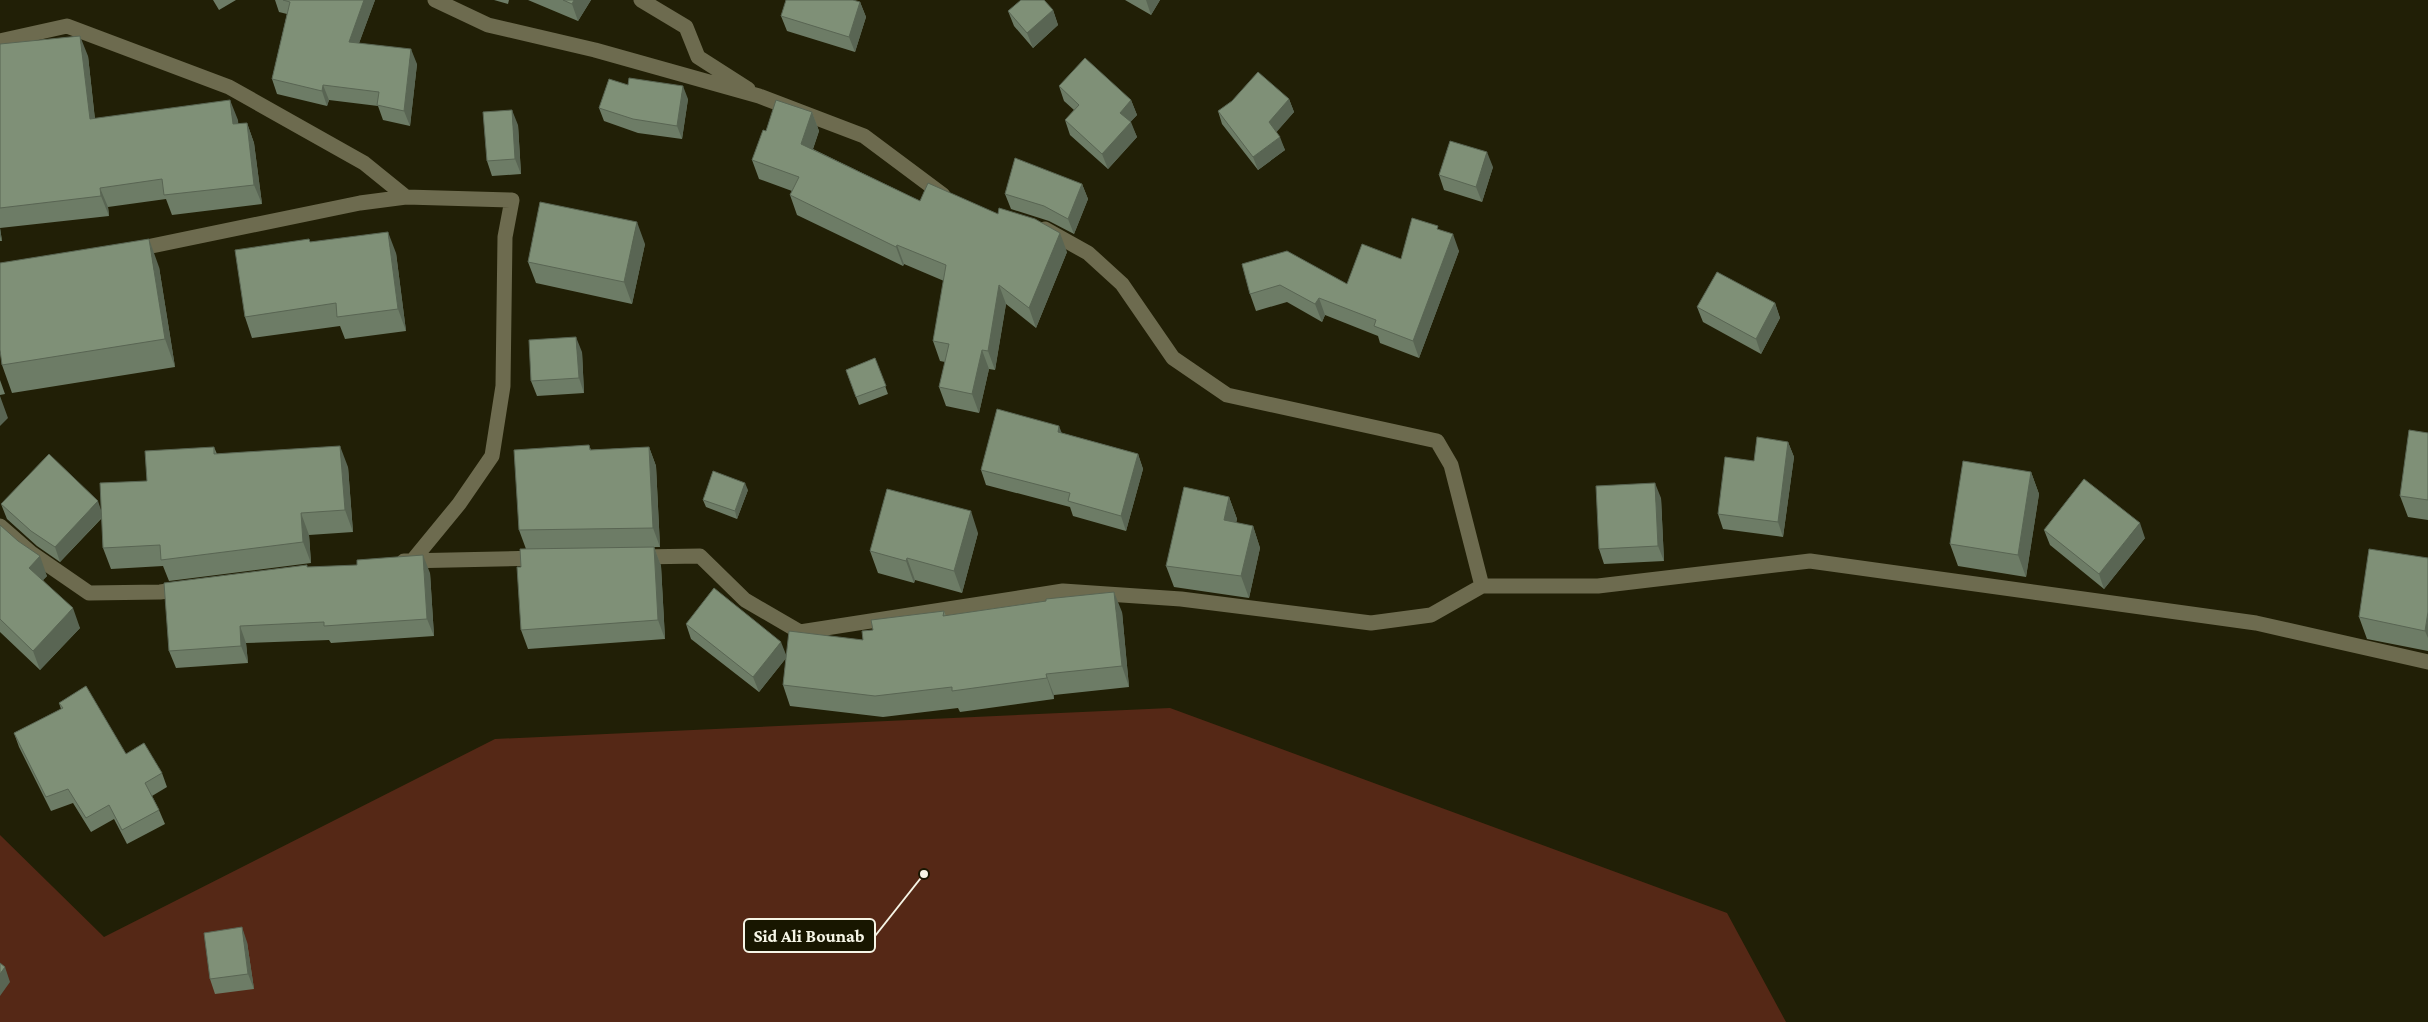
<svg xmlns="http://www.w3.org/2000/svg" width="2428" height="1022" font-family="'Crimson Pro',serif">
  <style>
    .green { fill: #552816 }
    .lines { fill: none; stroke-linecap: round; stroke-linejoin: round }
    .street { stroke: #6d6b4f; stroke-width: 15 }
    .wall { fill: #6d7c66 }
    .shaded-wall { fill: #596553 }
    .building { fill: #7f9077; stroke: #596553 }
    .leader { fill: none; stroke: #f6f5e6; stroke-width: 2 }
    .callout-dot { fill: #f6f5e6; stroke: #181600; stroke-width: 2 }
    .callout { fill: #181600; stroke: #f6f5e6; stroke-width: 2 }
    .callout-label { font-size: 18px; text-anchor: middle; font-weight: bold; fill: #f6f5e6 }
  </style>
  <rect width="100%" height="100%" fill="#211f06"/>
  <!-- green -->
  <path class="green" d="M 1170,708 L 1727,913 L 1786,1022 L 0,1022 L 0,835 L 104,937 L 495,739 Z"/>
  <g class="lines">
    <!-- street -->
    <path class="street" d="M 435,0 L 488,25 L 595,50 L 759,96 L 864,136 L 943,195
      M 641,0 L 686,27 L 698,57 L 748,89
      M 0,41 L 67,26 L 229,87 L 364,163 L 406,197
      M 1045,229 L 1088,253 L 1122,284 L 1173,358 L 1227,395 L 1437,441 L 1451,465 L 1482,586
      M 132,250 L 360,203 L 406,197 L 512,200 L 505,237 L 503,386 L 492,456 L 459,504 L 413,560
      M 0,526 L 31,553 L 89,593 L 160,592 L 183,589
      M 639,557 L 700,556 L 745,600 L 800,632 L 1063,591 L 1181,599 L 1371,623 L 1431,615 L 1482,586 L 1598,586 L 1810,561 L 2256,623 L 2428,662
      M 404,561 L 541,558"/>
  </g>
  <!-- wall -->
  <path class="wall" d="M 213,0 L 236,0 L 219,10 Z
    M 275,0 L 375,0 L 359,43 L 417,64 L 410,126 L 383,120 L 378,106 L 329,100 L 327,106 L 277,94 L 272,79 L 287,14 L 279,12 Z
    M 494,0 L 509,0 L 508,4 Z
    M 528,0 L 591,0 L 578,21 Z
    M 1125,0 L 1160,0 L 1151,15 Z
    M 860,2 L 866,17 L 855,52 L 787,31 L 781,16 Z
    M 1053,10 L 1058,25 L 1033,48 L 1014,26 L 1008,11 Z
    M 0,44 L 88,56 L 95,119 L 238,120 L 238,124 L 247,123 L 254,143 L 262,204 L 172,215 L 166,199 L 108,207 L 109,216 L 0,228 L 2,241 L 0,241 Z
    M 628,85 L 688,99 L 682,139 L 638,133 L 604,121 L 599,108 Z
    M 1059,86 L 1131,100 L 1137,115 L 1130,122 L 1137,137 L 1108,169 L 1070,135 L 1065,120 L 1074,110 L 1064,101 Z
    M 1289,99 L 1294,112 L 1276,132 L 1285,150 L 1258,170 L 1222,124 L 1218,111 Z
    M 812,112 L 819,131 L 813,149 L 920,201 L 1067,252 L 1036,328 L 1006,304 L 995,370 L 989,369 L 979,413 L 946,406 L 939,387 L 945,362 L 940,361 L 933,341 L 944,281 L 904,264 L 903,266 L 797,215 L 790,195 L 792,191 L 759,179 L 752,160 L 766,131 Z
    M 518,125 L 521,174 L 492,176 L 487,161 Z
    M 1493,167 L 1482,202 L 1444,190 L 1439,175 Z
    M 1082,184 L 1088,199 L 1074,234 L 1049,221 L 1011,209 L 1005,194 Z
    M 1440,230 L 1459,251 L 1419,358 L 1380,343 L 1378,336 L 1325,315 L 1322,322 L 1287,302 L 1256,311 L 1250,294 L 1242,264 L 1347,284 L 1401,259 Z
    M 309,239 L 310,242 L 396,253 L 406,331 L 345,339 L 340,326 L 252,338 L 245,317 Z
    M 645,244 L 632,304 L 536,283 L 528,262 Z
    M 159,267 L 175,367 L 12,393 L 2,365 Z
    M 1775,303 L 1780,318 L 1761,354 L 1703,322 L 1697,307 Z
    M 582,352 L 584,393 L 537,396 L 531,381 Z
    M 875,358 L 888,394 L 859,405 L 846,370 Z
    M 0,380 L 5,394 L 0,395 Z
    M 1062,433 L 1138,454 L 1143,469 L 1126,531 L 1073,516 L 1070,507 L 986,485 L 981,470 Z
    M 2428,433 L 2428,520 L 2408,517 L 2400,496 Z
    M 1788,442 L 1794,457 L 1783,537 L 1723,529 L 1718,514 Z
    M 589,445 L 591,450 L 649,447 L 656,466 L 660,547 L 654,547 L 661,566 L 665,639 L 528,649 L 521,630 L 521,567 L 526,549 L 519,530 Z
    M 214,447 L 217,454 L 348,467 L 353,532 L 309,535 L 311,563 L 169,581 L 163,566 L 111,569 L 103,548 L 102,518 L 60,562 L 37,546 L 7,519 L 1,504 L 101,510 L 147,481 Z
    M 2031,472 L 2039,494 L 2026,577 L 1958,566 L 1950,544 Z
    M 748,490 L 737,519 L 706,507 L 703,500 Z
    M 1229,497 L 1237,519 L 1236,523 L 1253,526 L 1260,548 L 1249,598 L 1174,587 L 1166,566 Z
    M 1661,498 L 1664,561 L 1604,564 L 1599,549 Z
    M 0,525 L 47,576 L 43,580 L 80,628 L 40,670 L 0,632 Z
    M 2044,530 L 2145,538 L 2104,589 L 2050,545 Z
    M 978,533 L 962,593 L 915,580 L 914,583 L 878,573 L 870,551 Z
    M 2428,558 L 2428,651 L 2367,639 L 2359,617 Z
    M 307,565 L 307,567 L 430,573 L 434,636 L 331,643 L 329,640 L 246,643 L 248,663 L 176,668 L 169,651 Z
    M 944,611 L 946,616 L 1122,612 L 1129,687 L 1054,695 L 1054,699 L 960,712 L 958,708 L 883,717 L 790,706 L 783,685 L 786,658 L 759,692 L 691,639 L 686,624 L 786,655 L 863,640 L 873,630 Z
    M 59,703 L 126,754 L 162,773 L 167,787 L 152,796 L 159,810 L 165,824 L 127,844 L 114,819 L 91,832 L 73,803 L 51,811 L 19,747 L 14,733 L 61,709 Z
    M 247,942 L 254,989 L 215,994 L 210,979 Z"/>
  <!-- shaded-wall -->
  <path class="shaded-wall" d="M 364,0 L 375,0 L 354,57 L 349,42 Z
    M 574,0 L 591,0 L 578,21 L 572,4 Z
    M 1146,0 L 1160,0 L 1151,15 Z
    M 860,2 L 866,17 L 855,52 L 849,37 Z
    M 1053,10 L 1058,25 L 1033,48 L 1027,33 Z
    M 80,36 L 88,56 L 97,139 L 90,119 Z
    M 411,49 L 417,64 L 410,126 L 404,111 Z
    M 323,85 L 329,100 L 327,106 L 322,91 Z
    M 683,86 L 688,99 L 682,139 L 677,126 Z
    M 1289,99 L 1294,112 L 1274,135 L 1269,122 Z
    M 230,100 L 238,120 L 240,144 L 233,124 Z
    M 1131,100 L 1137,115 L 1125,128 L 1120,113 Z
    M 512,110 L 518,125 L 521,174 L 515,159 Z
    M 812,112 L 819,131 L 808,163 L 801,144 Z
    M 1131,122 L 1137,137 L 1108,169 L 1102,154 Z
    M 247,123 L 254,143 L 262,204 L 254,185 Z
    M 1280,137 L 1285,150 L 1258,170 L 1253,157 Z
    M 1487,152 L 1493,167 L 1482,202 L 1476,187 Z
    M 1082,184 L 1088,199 L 1074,234 L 1068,219 Z
    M 100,188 L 108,207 L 109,216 L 101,196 Z
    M 637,222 L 645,244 L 632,304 L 624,282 Z
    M 0,227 L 0,228 L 2,241 L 0,236 Z
    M 388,232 L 396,253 L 406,331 L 398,309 Z
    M 1060,233 L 1067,252 L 1036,328 L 1029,308 Z
    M 1453,234 L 1459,251 L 1419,358 L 1413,341 Z
    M 149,239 L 159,267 L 175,367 L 165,339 Z
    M 897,245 L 904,264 L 903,266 L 896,247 Z
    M 999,285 L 1006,304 L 995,370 L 988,351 Z
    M 1319,298 L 1325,315 L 1322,322 L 1315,304 Z
    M 1775,303 L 1780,318 L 1761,354 L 1756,339 Z
    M 576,337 L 582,352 L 584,393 L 579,378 Z
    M 982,350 L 989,369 L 979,413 L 972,394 Z
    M 0,396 L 8,418 L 0,426 Z
    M 1059,426 L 1065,441 L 1058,432 Z
    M 1788,442 L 1794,457 L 1783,537 L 1778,522 Z
    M 340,446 L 348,467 L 353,532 L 345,510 Z
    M 649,447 L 656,466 L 660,547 L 653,528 Z
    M 1138,454 L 1143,469 L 1126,531 L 1121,516 Z
    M 2031,472 L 2039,494 L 2026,577 L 2018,555 Z
    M 745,483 L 748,490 L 737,519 L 735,511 Z
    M 1655,483 L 1661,498 L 1664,561 L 1658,546 Z
    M 1229,497 L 1237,519 L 1232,542 L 1224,520 Z
    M 98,501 L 103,516 L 60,562 L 55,547 Z
    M 971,511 L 978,533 L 962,593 L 954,571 Z
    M 301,513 L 309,535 L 311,563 L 303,542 Z
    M 2140,523 L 2145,538 L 2104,589 L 2099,574 Z
    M 1253,526 L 1260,548 L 1249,598 L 1241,576 Z
    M 654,547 L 661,566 L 665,639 L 658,620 Z
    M 423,555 L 430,573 L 434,636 L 427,619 Z
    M 40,556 L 47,576 L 36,587 L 29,568 Z
    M 907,558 L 915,580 L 914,583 L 906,561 Z
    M 1114,592 L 1122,612 L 1129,687 L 1122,666 Z
    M 73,608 L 80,628 L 40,670 L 33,651 Z
    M 2428,612 L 2428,638 L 2425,631 Z
    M 240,626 L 246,643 L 248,663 L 241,646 Z
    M 781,642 L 787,657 L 759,692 L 753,677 Z
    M 1046,674 L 1054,695 L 1054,699 L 1047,678 Z
    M 242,927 L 247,942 L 254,989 L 248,974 Z
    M 5,967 L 10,982 L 0,996 L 0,974 Z"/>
  <!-- building -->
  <path class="building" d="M 283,0 L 364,0 L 349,42 L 411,49 L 404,111 L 377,105 L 379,92 L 323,85 L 322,91 L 272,79 L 290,2 Z
    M 563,0 L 574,0 L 572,4 Z
    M 786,0 L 853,0 L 860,2 L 849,37 L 781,16 Z
    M 1021,0 L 1044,0 L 1053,10 L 1027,33 L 1008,11 Z
    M 80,36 L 90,119 L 230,100 L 233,124 L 247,123 L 254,185 L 164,195 L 162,179 L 100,188 L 101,196 L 0,208 L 0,44 Z
    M 1085,58 L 1131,100 L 1120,113 L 1131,122 L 1102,154 L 1065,120 L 1079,105 L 1059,86 Z
    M 1258,72 L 1289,99 L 1269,122 L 1280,137 L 1253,157 L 1218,111 L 1232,101 Z
    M 629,78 L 683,86 L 677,126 L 633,119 L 599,108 L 609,79 L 628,85 Z
    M 776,100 L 812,112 L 801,144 L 920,201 L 928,183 L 998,214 L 999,208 L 1035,219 L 1060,233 L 1029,308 L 999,285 L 988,351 L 982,350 L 972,394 L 939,387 L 949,344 L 933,341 L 946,265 L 897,245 L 896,247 L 790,195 L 799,177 L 752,160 L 763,130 L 766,131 Z
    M 512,110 L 515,159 L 487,161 L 483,112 Z
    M 1450,141 L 1487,152 L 1476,187 L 1439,175 Z
    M 1015,158 L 1082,184 L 1068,219 L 1044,206 L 1005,194 Z
    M 540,202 L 637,222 L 624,282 L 528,262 Z
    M 1412,218 L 1438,226 L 1437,229 L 1453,234 L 1413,341 L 1374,326 L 1376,320 L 1319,298 L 1315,304 L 1280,285 L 1250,294 L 1242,264 L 1287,251 L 1347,284 L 1362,244 L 1401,259 Z
    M 388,232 L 398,309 L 337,317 L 336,303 L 245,317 L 235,250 L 309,239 L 310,242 Z
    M 149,239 L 165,339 L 2,365 L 0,350 L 0,263 Z
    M 1717,272 L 1775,303 L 1756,339 L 1697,307 Z
    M 576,337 L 579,378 L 531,381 L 529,340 Z
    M 875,358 L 886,386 L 856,397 L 846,370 Z
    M 997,409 L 1059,426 L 1058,432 L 1138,454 L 1121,516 L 1068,501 L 1070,493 L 981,470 Z
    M 2409,430 L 2428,433 L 2428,500 L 2400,496 Z
    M 1757,437 L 1788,442 L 1778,522 L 1718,514 L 1725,457 L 1754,461 Z
    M 589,445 L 590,450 L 649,447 L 653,528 L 519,530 L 514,450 Z
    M 340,446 L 345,510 L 301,513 L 303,542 L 161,560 L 160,545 L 103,548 L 100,483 L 147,481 L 145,451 L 214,447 L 214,454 Z
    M 49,454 L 98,501 L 55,547 L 31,531 L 1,504 Z
    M 1963,461 L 2031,472 L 2018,555 L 1950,544 Z
    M 713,471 L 745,483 L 735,511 L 703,500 Z
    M 2084,479 L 2140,523 L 2099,574 L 2044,530 Z
    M 1655,483 L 1658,546 L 1599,549 L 1596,486 Z
    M 1184,487 L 1229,497 L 1224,520 L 1253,526 L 1241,576 L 1166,566 Z
    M 887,489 L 971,511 L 954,571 L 907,558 L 906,561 L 870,551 Z
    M 0,525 L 18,541 L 40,556 L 29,568 L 73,608 L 33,651 L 0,619 Z
    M 654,547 L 658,620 L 521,630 L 517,567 L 521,567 L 520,549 Z
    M 2369,549 L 2428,558 L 2428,612 L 2425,631 L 2359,617 Z
    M 423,555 L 427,619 L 324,626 L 324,622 L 240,626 L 241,646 L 169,651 L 164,583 L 307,565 L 307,567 L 357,565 L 357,560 Z
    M 714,588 L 781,642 L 753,677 L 686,624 Z
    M 1114,592 L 1122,666 L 1046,674 L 1047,678 L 952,691 L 952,687 L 875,696 L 783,685 L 789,631 L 863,640 L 862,631 L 873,630 L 871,620 L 944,611 L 943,616 L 1046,601 L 1046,599 Z
    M 86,686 L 126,754 L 144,743 L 162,773 L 145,783 L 159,810 L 122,830 L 109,805 L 86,818 L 68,789 L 46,797 L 14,733 L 63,708 L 59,703 Z
    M 242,927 L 248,974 L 210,979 L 204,933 Z
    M 0,963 L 5,967 L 0,974 Z"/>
  <!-- callouts -->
  <path class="leader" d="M924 874L875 936"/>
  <circle class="callout-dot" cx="924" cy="874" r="5"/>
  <rect class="callout" x="744" y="919" width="131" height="33" rx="5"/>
  <g class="callout-label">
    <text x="809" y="942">Sid Ali Bounab</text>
  </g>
</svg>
